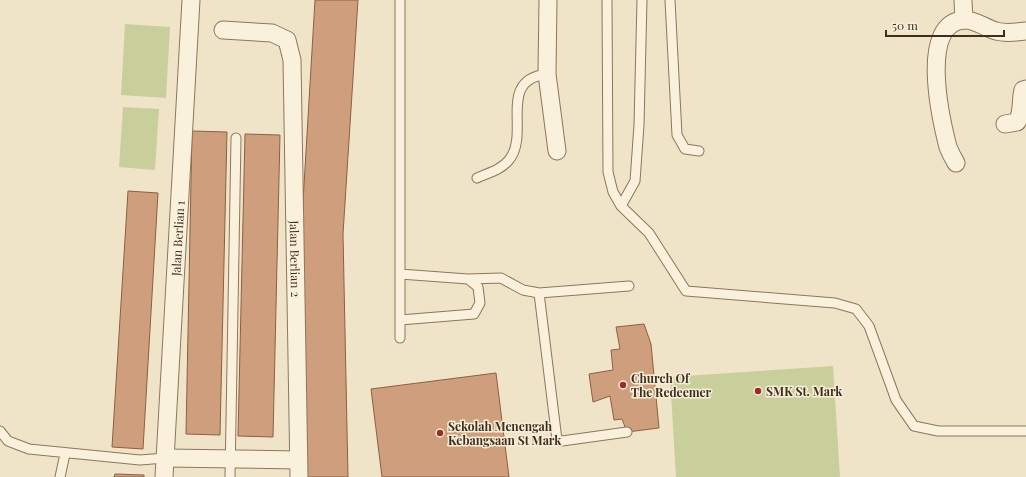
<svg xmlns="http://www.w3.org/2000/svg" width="1026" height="477" font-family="'Playfair Display',serif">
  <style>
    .green { fill: #c9cf9b }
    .building { fill: #cf9f7d; stroke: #8d5f41 }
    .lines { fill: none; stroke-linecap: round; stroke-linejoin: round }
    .service-casing { stroke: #8d765c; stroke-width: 11 }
    .minor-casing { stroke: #8d765c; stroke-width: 19 }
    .service { stroke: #faf1dc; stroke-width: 9 }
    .minor { stroke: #faf1dc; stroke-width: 17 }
    .poi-dot { fill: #9e2a2b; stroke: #f7eed8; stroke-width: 1.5 }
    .labels { text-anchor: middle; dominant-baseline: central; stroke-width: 3; stroke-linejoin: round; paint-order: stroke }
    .street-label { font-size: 12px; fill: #3d2e20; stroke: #f7eed8 }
    .poi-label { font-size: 12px; font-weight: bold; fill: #3d2e20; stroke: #f7eed8; text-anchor: start }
  </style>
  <rect width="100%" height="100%" fill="#f0e4c8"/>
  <!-- green -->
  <path class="green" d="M 125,24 L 170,27 L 166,98 L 121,95 Z
    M 123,107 L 159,109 L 155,170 L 119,167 Z
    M 833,366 L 840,477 L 676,477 L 670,377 Z"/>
  <!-- building -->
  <path class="building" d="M 315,0 L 358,0 L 343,234 L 348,477 L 306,477 L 301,236 Z
    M 192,131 L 227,132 L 220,435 L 186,434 Z
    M 245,134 L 280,135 L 273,437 L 238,436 Z
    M 128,191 L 158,193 L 143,449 L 112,447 Z
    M 644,324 L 651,344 L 659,428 L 627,432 L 622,419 L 614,420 L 610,396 L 593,402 L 589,374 L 613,370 L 611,350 L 620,349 L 616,327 Z
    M 496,373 L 509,477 L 382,477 L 371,389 Z
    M 115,474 L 144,475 L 144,477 L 114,477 Z"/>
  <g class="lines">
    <defs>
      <path id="service" d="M 400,0 L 400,338
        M 607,0 L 608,172 L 613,192 L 621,206 L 649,233 L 686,291 L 835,303 L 856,309 L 869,326 L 896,400 L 914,426 L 938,431 L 1026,431
        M 670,0 L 677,135 L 685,149 L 699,151
        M 477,178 C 488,173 501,170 509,160 C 531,133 496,80 547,74
        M 621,206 L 635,181 L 639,125 L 642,0
        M 400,274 L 468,279 L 501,278 L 523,290 L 539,293 L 629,286
        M 539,293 L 557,440 L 562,441 L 627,432
        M 400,320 L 474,314 L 480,303 L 478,287 L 468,279
        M 0,431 L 8,441 L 29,449 L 140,460 L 165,458
        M 60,477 L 65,454
        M 230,477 L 236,138"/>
      <g id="minor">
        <path d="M 548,0 L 547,74 L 557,151"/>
        <path d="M 963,0 L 964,20"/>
        <path id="s1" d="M 223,30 L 272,33 L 287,40 L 292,60 L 299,477"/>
        <path d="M 1005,124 L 1017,122 C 1023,112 1020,101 1023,90 L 1026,89"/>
        <path d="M 956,163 C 953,158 950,152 948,147 C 941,120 918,21 965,20 C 976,20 985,28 996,31 C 1006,34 1016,32 1026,31"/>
        <path d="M 165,458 L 298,460"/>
        <path id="s2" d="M 164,477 L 191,0"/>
      </g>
    </defs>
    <!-- service casing -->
    <use href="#service" class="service-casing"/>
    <!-- minor casing -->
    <use href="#minor" class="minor-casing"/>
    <!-- service -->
    <use href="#service" class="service"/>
    <!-- minor -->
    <use href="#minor" class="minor"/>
  </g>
  <!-- markers -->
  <g class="poi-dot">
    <circle cx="623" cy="385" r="4"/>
    <circle cx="758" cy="391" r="4"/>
    <circle cx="440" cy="433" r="4"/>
  </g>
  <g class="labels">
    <!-- street labels -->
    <g class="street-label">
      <text stroke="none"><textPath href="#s2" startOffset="239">Jalan Berlian 1</textPath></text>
      <text stroke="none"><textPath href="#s1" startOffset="285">Jalan Berlian 2</textPath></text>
    </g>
    <!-- poi labels -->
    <g class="poi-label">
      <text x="631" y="378">Church Of<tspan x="631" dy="14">The Redeemer</tspan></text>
      <text x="766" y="391">SMK St. Mark</text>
      <text x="448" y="426">Sekolah Menengah<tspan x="448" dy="14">Kebangsaan St Mark</tspan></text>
    </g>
  </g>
  <!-- scale -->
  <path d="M886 30v6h118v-6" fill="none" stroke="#3d2e20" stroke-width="2"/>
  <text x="892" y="30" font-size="12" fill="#3d2e20" stroke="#f7eed8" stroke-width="3" paint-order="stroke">50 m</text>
</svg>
